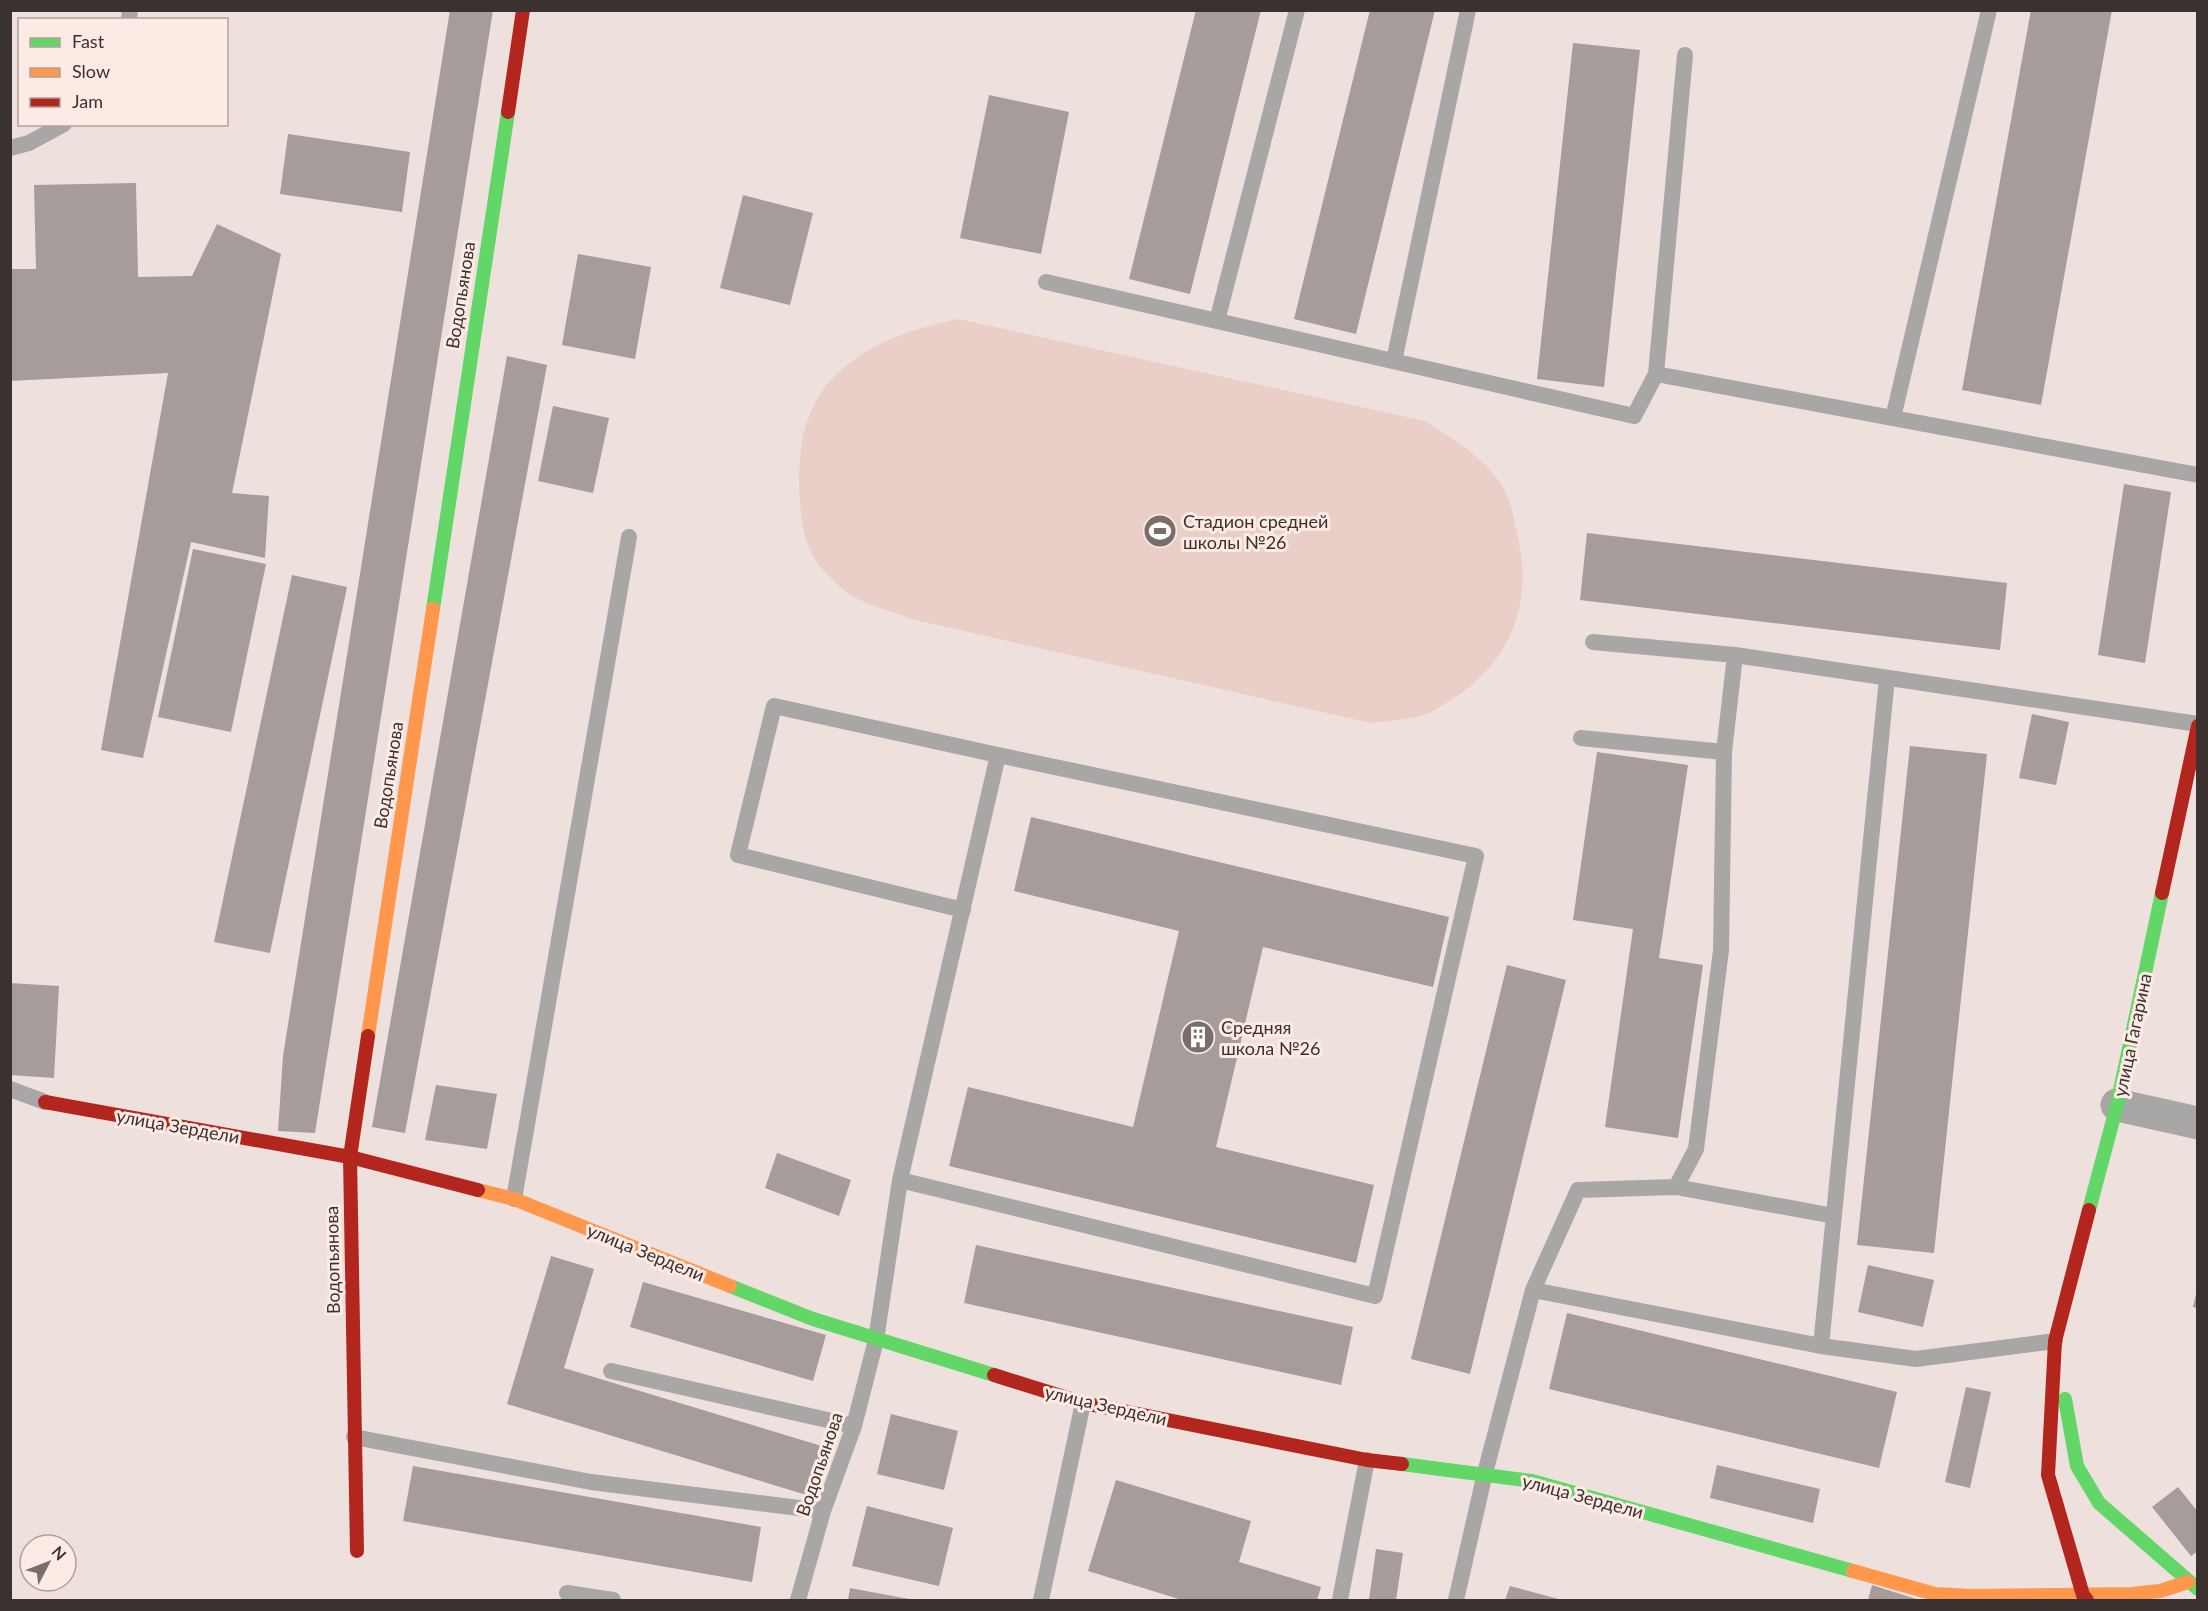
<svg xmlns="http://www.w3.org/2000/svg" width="2208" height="1611" font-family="Lato,sans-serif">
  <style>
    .green { fill: #eacec8 }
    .building { fill: #a69c99 }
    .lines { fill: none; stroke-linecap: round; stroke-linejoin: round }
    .lane { stroke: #a8a7a6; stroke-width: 16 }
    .street { stroke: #a8a7a6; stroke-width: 33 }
    .fast { stroke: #63d668; stroke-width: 14 }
    .slow { stroke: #ff974d; stroke-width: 14 }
    .jam { stroke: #b3261e; stroke-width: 14 }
    .labels { text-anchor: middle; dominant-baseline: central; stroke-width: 6; stroke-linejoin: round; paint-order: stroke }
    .street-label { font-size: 18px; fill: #3b312f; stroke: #feeae5 }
    .poi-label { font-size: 18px; fill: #3b312f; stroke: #feeae5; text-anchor: start }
  </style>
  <rect width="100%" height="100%" fill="#ede0dd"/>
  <!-- green -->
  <path class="green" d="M 958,319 L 1425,421 C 1452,438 1488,460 1504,489 C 1511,502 1514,519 1517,533 C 1534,602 1511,664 1449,701 C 1442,705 1434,712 1425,714 C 1409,720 1389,720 1371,723 L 911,619 C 892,611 868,606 851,595 C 837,586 818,567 811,552 C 796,524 796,451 807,422 C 813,404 824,385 839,372 C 873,341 913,329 958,319 Z"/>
  <!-- building -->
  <path class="building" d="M 450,10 L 493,10 L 315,1133 L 278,1131 L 283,1056 Z
    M 1196,10 L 1261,10 L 1190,294 L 1129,279 Z
    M 1370,10 L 1435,10 L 1356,334 L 1294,319 Z
    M 2031,10 L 2112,10 L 2041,405 L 1962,390 Z
    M 1573,43 L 1640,50 L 1604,387 L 1537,379 Z
    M 989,95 L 1069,112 L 1041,254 L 960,238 Z
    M 288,134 L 410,152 L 402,212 L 280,194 Z
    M 136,183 L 138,277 L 192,276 L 217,224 L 281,254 L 232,493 L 269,496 L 265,558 L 191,542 L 143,758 L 101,750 L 168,373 L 10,381 L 10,269 L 36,269 L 34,185 Z
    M 743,195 L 813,213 L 790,305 L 720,288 Z
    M 578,254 L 651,267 L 635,359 L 562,345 Z
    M 507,356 L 547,365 L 405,1133 L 372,1127 Z
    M 553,406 L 609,418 L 593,493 L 538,481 Z
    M 2124,484 L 2171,492 L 2145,663 L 2098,655 Z
    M 1587,533 L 2007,583 L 2000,650 L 1580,600 Z
    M 193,549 L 266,564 L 231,732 L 158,717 Z
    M 292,575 L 347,587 L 270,953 L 214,942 Z
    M 2032,714 L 2069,722 L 2056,785 L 2019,778 Z
    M 1910,746 L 1987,754 L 1934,1253 L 1857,1245 Z
    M 1597,752 L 1688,765 L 1659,958 L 1703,965 L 1678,1138 L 1605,1127 L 1633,929 L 1573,920 Z
    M 1031,817 L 1449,917 L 1433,987 L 1263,947 L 1216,1147 L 1374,1185 L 1356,1263 L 949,1166 L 968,1087 L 1133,1127 L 1179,931 L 1014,891 Z
    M 1507,965 L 1566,980 L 1470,1374 L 1411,1359 Z
    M 10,983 L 59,986 L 54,1078 L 10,1075 Z
    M 436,1085 L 497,1094 L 487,1149 L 425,1140 Z
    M 777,1153 L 851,1180 L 839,1216 L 765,1188 Z
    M 976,1245 L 1353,1327 L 1341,1385 L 964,1303 Z
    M 551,1256 L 594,1269 L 564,1368 L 825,1447 L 810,1496 L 507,1404 Z
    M 1868,1265 L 1934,1280 L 1923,1327 L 1858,1312 Z
    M 643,1282 L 826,1335 L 813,1381 L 630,1327 Z
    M 2197,1290 L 2198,1290 L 2198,1308 L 2193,1307 Z
    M 1567,1313 L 1897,1392 L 1879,1468 L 1549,1389 Z
    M 1966,1387 L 1991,1392 L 1970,1488 L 1945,1482 Z
    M 891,1414 L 958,1431 L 944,1490 L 877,1474 Z
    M 1717,1465 L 1820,1489 L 1813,1523 L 1710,1498 Z
    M 413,1466 L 761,1527 L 752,1582 L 403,1521 Z
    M 1116,1480 L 1251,1521 L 1239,1562 L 1321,1587 L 1317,1600 L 1182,1600 L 1088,1571 Z
    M 2178,1487 L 2198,1512 L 2198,1551 L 2191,1556 L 2152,1507 Z
    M 867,1506 L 953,1528 L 939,1586 L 852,1566 Z
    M 1376,1549 L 1403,1553 L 1396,1600 L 1369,1600 Z
    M 1872,1585 L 1919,1600 L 1868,1600 Z
    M 1510,1586 L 1562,1600 L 1505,1600 Z
    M 850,1588 L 909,1599 L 909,1600 L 848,1600 Z"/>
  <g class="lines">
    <!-- lane -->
    <path class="lane" d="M 129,20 L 130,10
      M 10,148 L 29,143 L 64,124
      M 1046,282 L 1634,416 L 1656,374 L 2198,475
      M 1217,321 L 1297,10
      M 1394,361 L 1468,10
      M 1656,374 L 1685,55
      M 1893,418 L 1989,10
      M 1593,642 L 1735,655
      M 1581,738 L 1724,752
      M 963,910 L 738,855 L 774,706 L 998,755
      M 10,1089 L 45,1102
      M 1676,1187 L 1834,1216
      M 514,1199 L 629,537
      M 1533,1290 L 1578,1190 L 1676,1187 L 1696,1149 L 1721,950 L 1724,752 L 1735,655 L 2198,724
      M 1821,1346 L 1887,678
      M 611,1371 L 854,1426
      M 354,1437 L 591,1482 L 823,1511
      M 567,1593 L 613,1600
      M 798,1600 L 823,1511 L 854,1426 L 876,1340 L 900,1180 L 998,755 L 1476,856 L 1375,1296 L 900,1180
      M 1041,1600 L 1083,1403
      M 1340,1600 L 1367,1460
      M 1456,1600 L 1485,1473 L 1533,1290 L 1821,1346 L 1916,1359 L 2055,1341"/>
    <!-- street -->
    <path class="street" d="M 2117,1105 L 2198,1123"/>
    <!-- fast -->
    <path class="fast" d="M 433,609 L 508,112
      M 2089,1210 L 2117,1105 L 2162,893
      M 730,1286 L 813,1319 L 994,1375
      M 2065,1399 L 2077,1466 L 2099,1503 L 2198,1589
      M 1402,1464 L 1532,1481 L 1853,1571"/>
    <!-- slow -->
    <path class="slow" d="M 368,1036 L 433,609
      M 478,1190 L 514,1199 L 730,1286
      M 1853,1571 L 1935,1594 L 1970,1596 L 2132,1594 L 2160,1591 L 2188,1582"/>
    <!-- jam -->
    <path class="jam" d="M 508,112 L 523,10
      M 2162,893 L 2198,726
      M 45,1102 L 350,1157 L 478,1190
      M 994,1375 L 1083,1403 L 1367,1460 L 1402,1464
      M 357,1551 L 350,1157 L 368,1036
      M 2087,1600 L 2083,1595 L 2048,1475 L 2055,1341 L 2089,1210"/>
  </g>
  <!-- icons -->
  <defs>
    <symbol id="stadium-disc" viewBox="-11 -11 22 22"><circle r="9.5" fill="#796e6c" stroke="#feeae5"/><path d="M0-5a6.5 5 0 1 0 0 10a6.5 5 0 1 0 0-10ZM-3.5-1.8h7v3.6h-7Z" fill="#fff"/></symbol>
    <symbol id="building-disc" viewBox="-11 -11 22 22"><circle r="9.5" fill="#796e6c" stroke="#feeae5"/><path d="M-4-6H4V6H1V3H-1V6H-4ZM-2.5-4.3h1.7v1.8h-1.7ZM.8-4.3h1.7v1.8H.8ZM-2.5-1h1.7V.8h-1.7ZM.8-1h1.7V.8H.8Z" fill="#fff"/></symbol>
  </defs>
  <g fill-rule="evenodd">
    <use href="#stadium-disc" x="1141" y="512" width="38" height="38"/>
    <use href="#building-disc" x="1179" y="1018" width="38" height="38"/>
  </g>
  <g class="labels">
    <!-- street labels -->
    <g class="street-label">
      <text transform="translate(460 295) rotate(-81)">Водопьянова</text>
      <text transform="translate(388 775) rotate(-81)">Водопьянова</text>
      <text transform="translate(2132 1035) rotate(-78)">улица Гагарина</text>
      <text transform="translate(178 1126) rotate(10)">улица Зердели</text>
      <text transform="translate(646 1252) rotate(22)">улица Зердели</text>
      <text transform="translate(332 1260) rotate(-91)">Водопьянова</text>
      <text transform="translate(1106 1405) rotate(13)">улица Зердели</text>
      <text transform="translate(819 1464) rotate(-71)">Водопьянова</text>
      <text transform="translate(1583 1496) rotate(15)">улица Зердели</text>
    </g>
    <!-- poi labels -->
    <g class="poi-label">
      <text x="1183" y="521">Стадион средней<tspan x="1183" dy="21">школы №26</tspan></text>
      <text x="1221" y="1027">Средняя<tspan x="1221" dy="21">школа №26</tspan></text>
    </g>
  </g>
  <!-- border -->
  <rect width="2208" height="1611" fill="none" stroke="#3b312f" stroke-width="24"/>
  <!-- legend -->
  <rect x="18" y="18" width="210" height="108" fill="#feeae5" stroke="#b0a09c" stroke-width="1.5"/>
  <rect x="30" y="38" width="30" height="9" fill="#63d668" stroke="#b0a09c" stroke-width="1.5"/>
  <text x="72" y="48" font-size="18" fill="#3b312f">Fast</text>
  <rect x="30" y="68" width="30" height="9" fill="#ff974d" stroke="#b0a09c" stroke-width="1.5"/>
  <text x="72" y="78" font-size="18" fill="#3b312f">Slow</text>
  <rect x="30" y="98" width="30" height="9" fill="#b3261e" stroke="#b0a09c" stroke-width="1.5"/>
  <text x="72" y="108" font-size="18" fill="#3b312f">Jam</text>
  <!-- north arrow -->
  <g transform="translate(48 1563) rotate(48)"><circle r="28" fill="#feeae5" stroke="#b0a09c" stroke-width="1.5"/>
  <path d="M0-4.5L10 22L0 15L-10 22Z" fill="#796e6c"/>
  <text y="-9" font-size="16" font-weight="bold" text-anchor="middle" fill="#3b312f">N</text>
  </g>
</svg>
